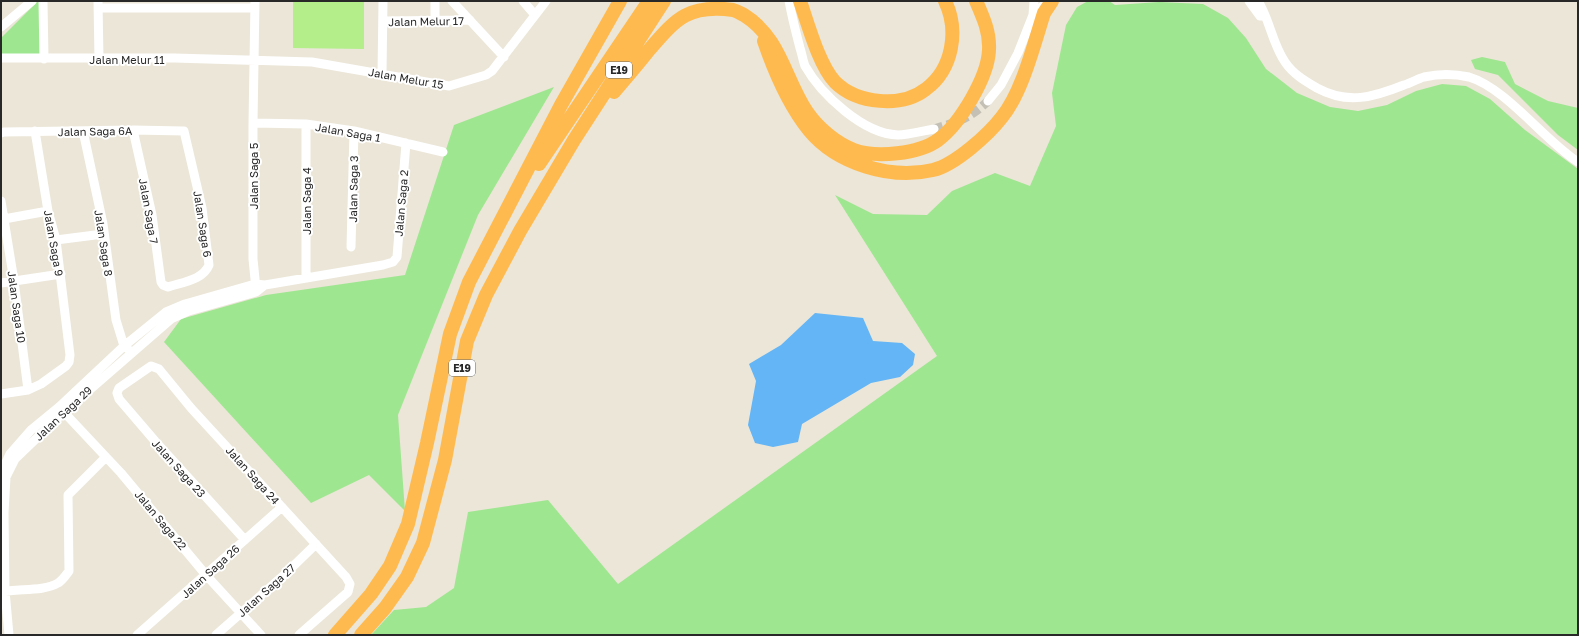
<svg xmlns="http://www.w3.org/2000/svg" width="1579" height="636" font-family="'Golos Text',sans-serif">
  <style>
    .green { fill: #9fe690 }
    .pitch { fill: #b3ee8b }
    .water { fill: #63b5f5 }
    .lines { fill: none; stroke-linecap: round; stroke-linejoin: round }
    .minor-tunnel { stroke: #c4c0b5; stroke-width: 9; stroke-dasharray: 9 4.5; stroke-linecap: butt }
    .minor { stroke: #fff; stroke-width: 9 }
    .highway { stroke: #ffba4f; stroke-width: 14 }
    .labels { text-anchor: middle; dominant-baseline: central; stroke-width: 4; stroke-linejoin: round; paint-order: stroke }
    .shield { fill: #fff; stroke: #686868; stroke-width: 1 }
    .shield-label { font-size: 10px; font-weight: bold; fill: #282828 }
    .street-label { font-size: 11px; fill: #282828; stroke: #fff }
  </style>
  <rect width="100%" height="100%" fill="#ebe6d8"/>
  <!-- green -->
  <path class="green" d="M 38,1 L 40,1 L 40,55 L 1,55 L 1,38 Z
    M 1088,1 L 1109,1 L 1115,5 L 1159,2 L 1203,4 L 1228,18 L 1246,38 L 1266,69 L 1297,93 L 1330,107 L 1358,111 L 1387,105 L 1416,91 L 1442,84 L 1466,86 L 1490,99 L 1525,130 L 1578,169 L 1578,635 L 371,635 L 394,610 L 426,607 L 454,588 L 468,512 L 548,500 L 618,584 L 937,356 L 835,195 L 873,214 L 927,215 L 952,191 L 995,173 L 1030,186 L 1056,126 L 1052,93 L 1066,25 L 1077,7 Z
    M 1482,57 L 1505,62 L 1515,84 L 1548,101 L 1578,108 L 1578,150 L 1558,135 L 1498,75 L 1475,69 L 1471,60 Z
    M 554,87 L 478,215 L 398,415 L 405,511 L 369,475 L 311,503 L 164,342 L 181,319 L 266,295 L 405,275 L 454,125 Z"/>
  <!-- pitch -->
  <path class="pitch" d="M 293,1 L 364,1 L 364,49 L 293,48 Z"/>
  <!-- water -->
  <path class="water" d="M 815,313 L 863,318 L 873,341 L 902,343 L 915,354 L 913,365 L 900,377 L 871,383 L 802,424 L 798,442 L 773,447 L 755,443 L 748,425 L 756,381 L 749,364 L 781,345 Z"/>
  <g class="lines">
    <!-- minor-tunnel -->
    <path class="minor-tunnel" d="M 934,129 C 958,122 970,118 988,101"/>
    <!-- minor -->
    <path class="minor" d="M 43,1 L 44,59
      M 98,1 L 99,59
      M 255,1 L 253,123 L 253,259 L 256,289
      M 435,1 L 435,21
      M 452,1 L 504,57
      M 523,1 L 535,15
      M 789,1 C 792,17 796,33 800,48 C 802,54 803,61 805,66 C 821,94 863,134 898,135 C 909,135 922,131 934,129
      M 1249,1 L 1260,16
      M 1258,1 C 1270,20 1272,43 1285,62 C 1293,74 1305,81 1317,88 C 1348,105 1374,97 1404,85 C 1411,83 1417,79 1424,77 C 1438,74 1455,74 1469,77 C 1506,88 1544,140 1578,162
      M 98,8 L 255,8
      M 1033,15 L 1034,1
      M 383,21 L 470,20
      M 1,27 L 32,1
      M 1,58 L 174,58 L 312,62 L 449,86 L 486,75 L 492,71 L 546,1
      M 382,74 L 383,1
      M 988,101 L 1001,85 L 1018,53 L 1033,15 L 1046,3
      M 253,123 L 306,124 L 354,131 L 443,152
      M 306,124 L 306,278
      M 83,131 L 103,224 L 116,320 L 124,346 L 128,349
      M 1,133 L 4,132 L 133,130 L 184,131 L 202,208 L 209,265 C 203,280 183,282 168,287 L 163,285 L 161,282 L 152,215 L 133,130
      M 1,201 L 14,281 L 28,390
      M 4,219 L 48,211
      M 56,240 L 103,234
      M 351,247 L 354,131
      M 1,283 L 61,274
      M 1,394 L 28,390 L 41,384 L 66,366 L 69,362 L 70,355 L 56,240 L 48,211 L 35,131
      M 60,408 L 121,473 L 206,575 L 261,635
      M 1,473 L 10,454 L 31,430 L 59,407 L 124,346 L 166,312 L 185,304 L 255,284 L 265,285 L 383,265 L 393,262 L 397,257 L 406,143
      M 245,540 L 155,441 L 119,399 L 117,393 L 119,388 L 151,366 L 159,369 L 191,408 L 346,577 L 350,584 L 348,592 L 299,635
      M 1,592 C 18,588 43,592 58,583 C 62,581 66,575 69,571 L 68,495 L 106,457
      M 9,635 L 5,591 L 4,513 L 6,477 L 15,459 L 64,412 L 171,319 L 189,311 L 256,292 L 265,285
      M 137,635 L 282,507
      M 216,635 L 283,576 L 316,544"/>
    <!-- highway -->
    <path class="highway" d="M 800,1 C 808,24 819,65 835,82 C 857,104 902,108 926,89 C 953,69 959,30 945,1
      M 764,41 C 775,73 788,104 809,130 C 837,164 891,180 933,170 C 955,165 989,134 1002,117 C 1022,93 1034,44 1044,13 L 1052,1
      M 614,92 C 626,78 638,64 649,50 C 676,19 688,4 733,10 C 737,11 740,13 744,15 C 781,38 785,80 807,112 C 818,128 836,143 854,150 C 876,158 919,154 938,140 C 960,124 988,77 989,50 C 990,32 983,17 976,1
      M 539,164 L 649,1
      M 335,635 L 371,594 L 390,566 L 408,524 L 427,443 L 450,334 L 469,282 L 561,105 L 620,1
      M 361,635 L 385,608 L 407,577 L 423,543 L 445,460 L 467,341 L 486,295 L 520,231 L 574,140 L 664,1"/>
  </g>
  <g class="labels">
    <!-- shield labels -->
    <g class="shield">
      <rect x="606" y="62" width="26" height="16" rx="3"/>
      <rect x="449" y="360" width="26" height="16" rx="3"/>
    </g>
    <g class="shield-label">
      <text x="619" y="70">E19</text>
      <text x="462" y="368">E19</text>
    </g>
    <!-- street labels -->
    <g class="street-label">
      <text transform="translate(426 21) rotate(-1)">Jalan Melur 17</text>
      <text x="127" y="59">Jalan Melur 11</text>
      <text transform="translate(406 78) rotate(10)">Jalan Melur 15</text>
      <text transform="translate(95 131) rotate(-1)">Jalan Saga 6A</text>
      <text transform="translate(348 132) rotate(10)">Jalan Saga 1</text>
      <text transform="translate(253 176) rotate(-90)">Jalan Saga 5</text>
      <text transform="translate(353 189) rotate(-89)">Jalan Saga 3</text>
      <text transform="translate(306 201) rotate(-90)">Jalan Saga 4</text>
      <text transform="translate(401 203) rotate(-85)">Jalan Saga 2</text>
      <text transform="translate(149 211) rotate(80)">Jalan Saga 7</text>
      <text transform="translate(203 224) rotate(81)">Jalan Saga 6</text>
      <text transform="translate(54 243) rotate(80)">Jalan Saga 9</text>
      <text transform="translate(104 243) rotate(81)">Jalan Saga 8</text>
      <text transform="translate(17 307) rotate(82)">Jalan Saga 10</text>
      <text transform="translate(63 413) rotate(-43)">Jalan Saga 29</text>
      <text transform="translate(179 468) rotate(48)">Jalan Saga 23</text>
      <text transform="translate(253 475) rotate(48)">Jalan Saga 24</text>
      <text transform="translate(161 520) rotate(50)">Jalan Saga 22</text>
      <text transform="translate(210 571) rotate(-42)">Jalan Saga 26</text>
      <text transform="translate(266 590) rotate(-42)">Jalan Saga 27</text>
    </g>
  </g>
  <!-- border -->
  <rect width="1579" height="636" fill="none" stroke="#282828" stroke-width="4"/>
</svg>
